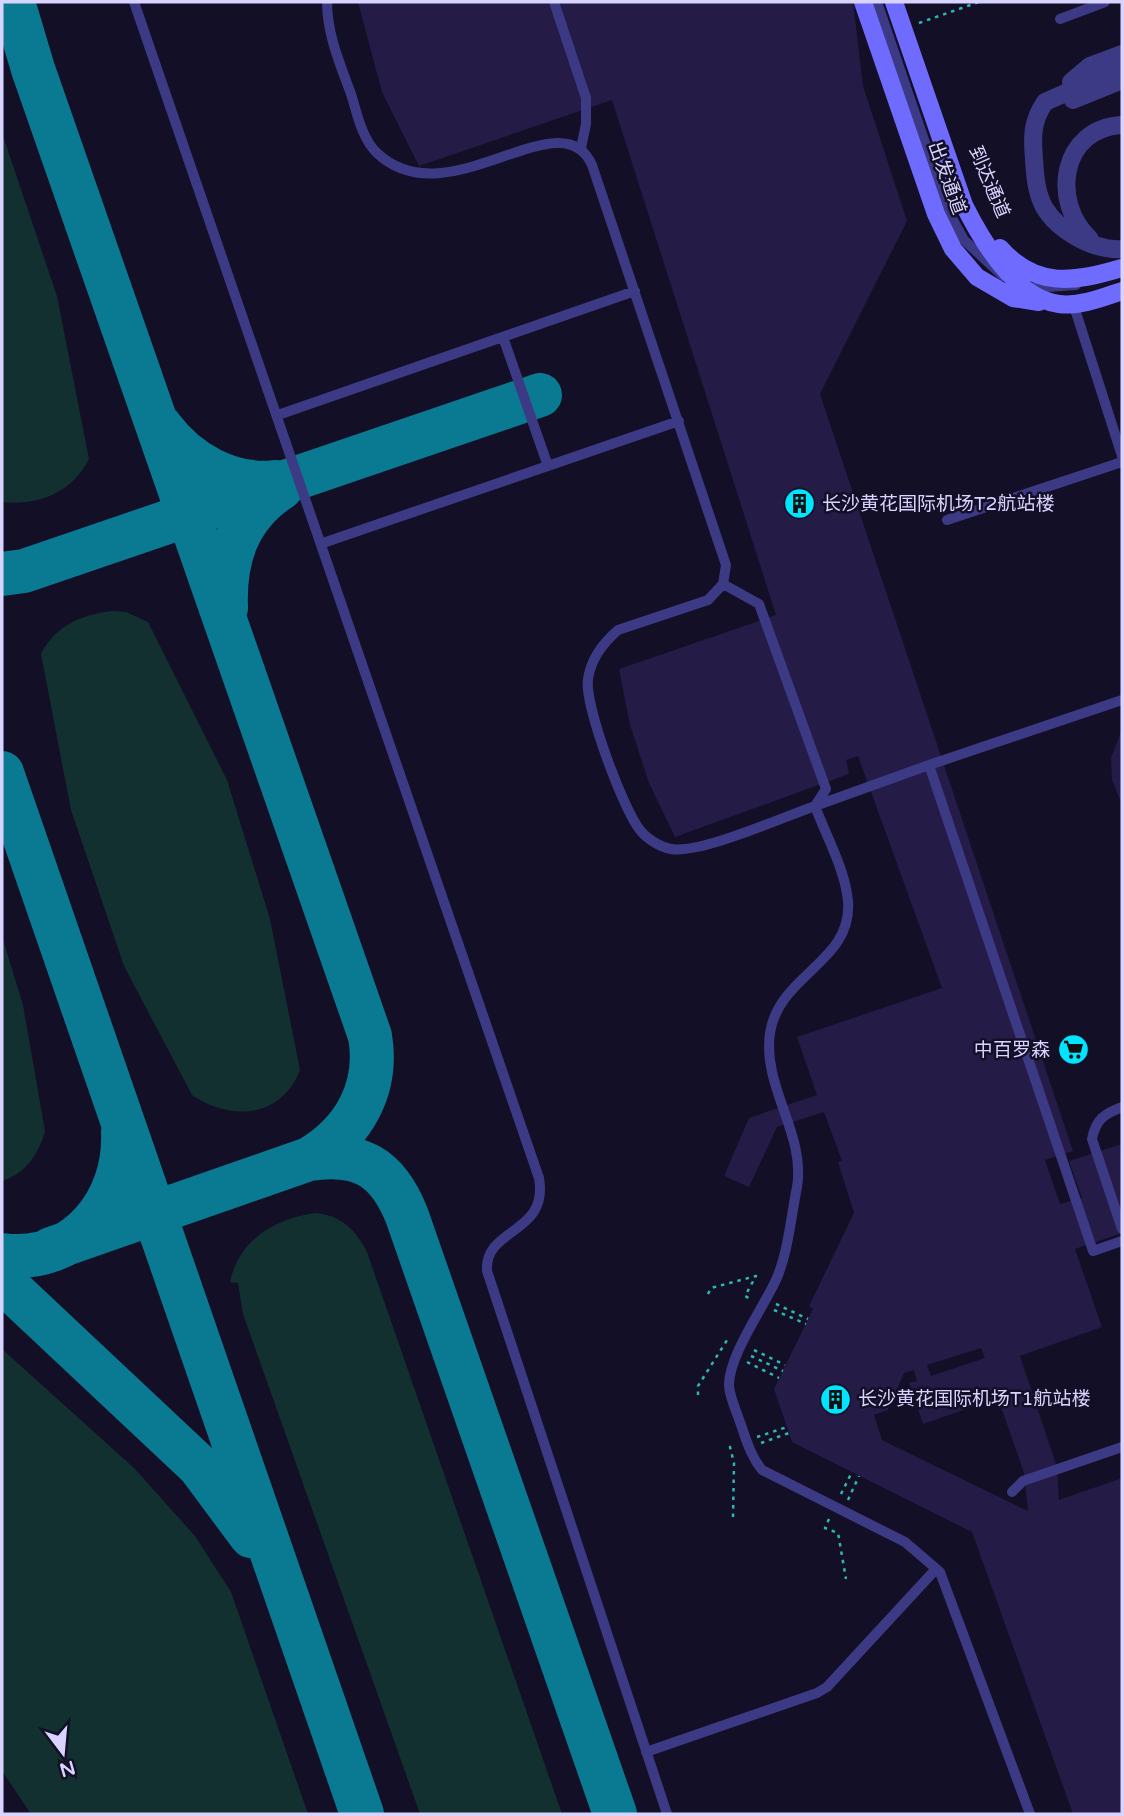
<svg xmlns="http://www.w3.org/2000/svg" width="1124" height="1816" font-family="'Varela Round','Noto Sans SC',sans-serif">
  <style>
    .green { fill: #12302f }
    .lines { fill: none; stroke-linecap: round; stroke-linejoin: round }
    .taxiway { stroke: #0a7a92; stroke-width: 44 }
    .building { fill: #241b47; fill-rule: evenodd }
    .path { stroke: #2fb8b0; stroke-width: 2.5; stroke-dasharray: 3.5 5; stroke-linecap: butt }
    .lane { stroke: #3d3a85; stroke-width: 10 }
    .street { stroke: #3d3a85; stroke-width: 18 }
    .secondary { stroke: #6f6bff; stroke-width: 18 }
    .labels { text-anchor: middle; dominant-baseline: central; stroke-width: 5; stroke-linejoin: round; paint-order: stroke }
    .street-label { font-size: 19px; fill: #d9d4ff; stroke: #130f26 }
    .poi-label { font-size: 19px; fill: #d9d4ff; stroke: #130f26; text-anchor: start }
  </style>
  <rect width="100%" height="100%" fill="#130f26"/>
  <!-- green -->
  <path class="green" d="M 2,133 L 57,296 L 89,459 C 72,493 38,506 2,502 Z
    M 112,611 L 126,612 L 148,622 L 227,780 L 270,919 L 300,1070 C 281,1119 230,1121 192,1095 L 124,966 L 71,810 L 41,654 C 56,625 81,615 112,611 Z
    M 2,936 L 23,1005 L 45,1131 C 39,1154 25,1174 2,1181 Z
    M 315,1213 C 341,1215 356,1230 367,1252 L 562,1814 L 420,1814 L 243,1314 L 238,1283 L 230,1282 C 239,1239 275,1219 315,1213 Z
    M 2,1349 L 134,1468 L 195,1536 L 231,1592 L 308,1814 L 31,1814 L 2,1771 Z"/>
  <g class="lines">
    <!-- taxiway -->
    <path class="taxiway" d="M 13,2 L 33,69 L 370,1036 C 379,1088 354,1133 309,1159
      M 161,427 C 187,462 230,487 275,482
      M 2,574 L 24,571 L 540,395
      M 226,608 C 224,558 238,516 281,488
      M 2,773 L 362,1814
      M 51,1249 L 309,1159 C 361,1151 388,1168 407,1216 L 615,1814
      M 2,1255 C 77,1265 126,1201 123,1132
      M 2,1281 L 199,1466 L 251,1536"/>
  </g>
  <!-- building -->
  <path class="building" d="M 358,2 L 853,2 L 863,86 L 907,221 L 820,394 L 1073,1151 L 1045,1160 L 1060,1204 L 1082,1198 L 1069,1161 L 1122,1144 L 1122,1233 L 1075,1249 L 1102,1327 L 1020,1356 L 1057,1467 L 1059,1500 L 1122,1478 L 1122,1814 L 1073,1814 L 972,1532 L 792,1442 L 774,1389 L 813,1309 L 809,1306 L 854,1213 L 838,1162 L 842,1161 L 824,1112 L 777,1127 L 749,1187 L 724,1176 L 749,1118 L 817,1095 L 797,1037 L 942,988 L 858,756 L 846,760 L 849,774 L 675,837 L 649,783 L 630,725 L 619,669 L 776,615 L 612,100 L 419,166 L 382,92 ZM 981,1348 L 985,1358 L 931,1376 L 927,1365 ZM 914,1370 L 917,1381 L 909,1383 L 923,1424 L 998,1398 L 1024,1473 L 1028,1511 L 882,1440 L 874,1415 L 888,1410 L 904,1373 Z
    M 1122,729 L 1122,805 L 1112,780 L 1111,758 Z"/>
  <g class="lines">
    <!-- path -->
    <path class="path" d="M 919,23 L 979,2
      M 708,1294 L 711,1288 L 756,1276 L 745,1296 L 752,1300
      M 776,1304 L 808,1319
      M 774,1310 L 806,1324
      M 754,1350 L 785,1365
      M 751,1356 L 783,1371
      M 747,1362 L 779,1378
      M 698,1395 L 698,1386 L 729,1337
      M 757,1437 L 787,1427
      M 761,1443 L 789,1433
      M 841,1494 L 852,1472
      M 848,1500 L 859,1476
      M 733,1517 L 734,1463 L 730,1447 L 734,1446
      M 829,1519 L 825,1528 L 838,1533 L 846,1579"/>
    <!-- lane -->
    <path class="lane" d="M 134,2 L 539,1178 C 549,1235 484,1227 487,1271 L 667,1814
      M 327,2 C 327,34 340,64 351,94 C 357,113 362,139 377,153 C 448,220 561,95 592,165 L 726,565 L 723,584 L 708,600 L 618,630 C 603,643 591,658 588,679 C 584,704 623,809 640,830 C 647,839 660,847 671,849 C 701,854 783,817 815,806 C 826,836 845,869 848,901 C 853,962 779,974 770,1033 C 762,1087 806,1134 797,1187 C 791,1217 788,1253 776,1280 C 763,1308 728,1357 729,1386 C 730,1398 736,1410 740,1422 C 746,1439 750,1455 762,1470 L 905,1542 L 940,1572 L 1030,1814
      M 554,2 L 586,98 L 586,124 L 581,148
      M 877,2 L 949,213 L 964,240 L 1003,276
      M 1060,19 L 1105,2
      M 1032,288 L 1076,285
      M 1073,303 L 1122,456
      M 503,337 L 548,466
      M 278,415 L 635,291
      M 947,520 L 1122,462
      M 323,543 L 679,421
      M 723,584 L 759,604 L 826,789 L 815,806
      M 1122,700 L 929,765 L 1093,1251 L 1122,1241
      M 815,806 L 929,765
      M 1122,1107 C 1104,1114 1096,1119 1092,1139 L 1122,1229
      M 1012,1492 L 1023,1481 L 1122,1447
      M 646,1752 L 817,1693 L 827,1687 L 936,1569"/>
    <!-- street -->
    <path class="street" d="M 1122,68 L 1045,102 C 1032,121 1032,137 1034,159 C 1035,175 1036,192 1044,207 C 1058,231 1094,251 1122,249
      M 1071,82 L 1090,66 L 1122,54
      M 1073,100 L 1122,80
      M 1090,239 C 1050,202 1061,128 1122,125"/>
    <!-- secondary -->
    <path class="secondary" d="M 863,2 L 936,214 L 953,249 L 977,277 L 1013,298 L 1039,302
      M 894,2 L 964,205 C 982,241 1015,298 1059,304 C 1079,307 1104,297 1122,291
      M 1000,248 C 1036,289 1075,282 1122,268"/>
  </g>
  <!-- icons -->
  <defs>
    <symbol id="building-disc" viewBox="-11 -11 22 22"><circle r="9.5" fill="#00e5ff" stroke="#130f26"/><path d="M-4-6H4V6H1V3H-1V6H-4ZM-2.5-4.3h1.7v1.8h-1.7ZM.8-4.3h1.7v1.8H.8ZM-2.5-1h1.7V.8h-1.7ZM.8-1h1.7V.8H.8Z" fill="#111"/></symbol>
    <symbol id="supermarket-disc" viewBox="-11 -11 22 22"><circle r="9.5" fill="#00e5ff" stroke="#130f26"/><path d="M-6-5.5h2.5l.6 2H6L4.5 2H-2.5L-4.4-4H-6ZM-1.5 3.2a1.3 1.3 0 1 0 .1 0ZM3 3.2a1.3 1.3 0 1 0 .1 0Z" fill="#111"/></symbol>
  </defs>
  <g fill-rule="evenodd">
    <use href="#building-disc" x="782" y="486" width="35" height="35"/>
    <use href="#supermarket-disc" x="1056" y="1032" width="35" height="35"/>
    <use href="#building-disc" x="818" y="1382" width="35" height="35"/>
  </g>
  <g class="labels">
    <!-- street labels -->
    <g class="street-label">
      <text transform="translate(947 178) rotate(70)">出发通道</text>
      <text transform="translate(989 182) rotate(67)">到达通道</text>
    </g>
    <!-- poi labels -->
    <g class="poi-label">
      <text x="822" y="504">长沙黄花国际机场T2航站楼</text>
      <text x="1050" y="1050" text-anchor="end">中百罗森</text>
      <text x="858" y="1399">长沙黄花国际机场T1航站楼</text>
    </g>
  </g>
  <!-- border -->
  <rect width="1124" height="1816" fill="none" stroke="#d9d4ff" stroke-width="7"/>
  <!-- north arrow -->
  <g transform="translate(63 1753) rotate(164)" stroke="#130f26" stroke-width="5" paint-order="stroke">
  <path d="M0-5L12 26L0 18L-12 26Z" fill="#d9d4ff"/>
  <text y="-10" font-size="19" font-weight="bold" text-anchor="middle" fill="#d9d4ff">N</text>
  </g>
</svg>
